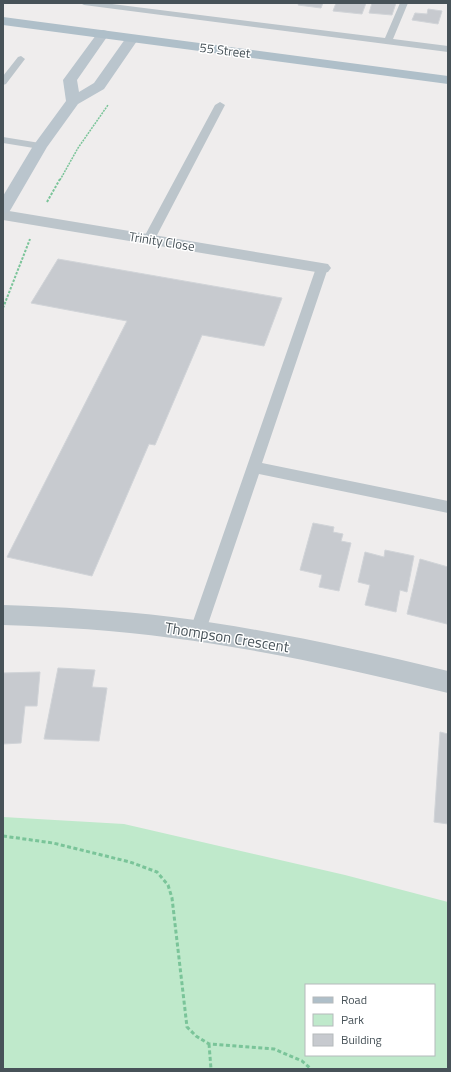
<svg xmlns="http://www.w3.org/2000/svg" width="451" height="1072" font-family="'Titillium Web',sans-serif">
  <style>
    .green { fill: #bfe9cb; fill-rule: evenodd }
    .building { fill: #c7cacf; stroke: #d1d4d8 }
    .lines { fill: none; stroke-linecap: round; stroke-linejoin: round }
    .path-far2 { stroke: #7ac499; stroke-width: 1.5; stroke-dasharray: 2 1; stroke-linecap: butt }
    .path-far1 { stroke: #7ac499; stroke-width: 2; stroke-dasharray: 2.5 1.5; stroke-linecap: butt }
    .path { stroke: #7ac499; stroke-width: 3; stroke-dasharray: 4 2.5; stroke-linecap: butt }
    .lane { fill: #bcc5cb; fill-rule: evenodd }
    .street { fill: #bcc5cb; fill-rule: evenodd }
    .secondary { fill: #bac5cd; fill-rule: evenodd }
    .primary { fill: #afbfc9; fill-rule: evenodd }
    .labels { text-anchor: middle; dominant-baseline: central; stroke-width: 3; stroke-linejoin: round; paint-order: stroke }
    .far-street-label { font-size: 13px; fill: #475258; stroke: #fff }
    .street-label { font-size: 15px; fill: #475258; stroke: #fff }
  </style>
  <rect width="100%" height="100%" fill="#efeded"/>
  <!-- green -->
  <path class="green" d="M 3,817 L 124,824 L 345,875 L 448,902 L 448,1069 L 3,1069 ZM 306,985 L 434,985 L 434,1055 L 306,1055 Z"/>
  <!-- building -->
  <path class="building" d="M 299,3 L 323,3 L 321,8 L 298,5 Z
    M 336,3 L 366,3 L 362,14 L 333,11 Z
    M 372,3 L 396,3 L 392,15 L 369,13 Z
    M 428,9 L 442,11 L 438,24 L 412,20 L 415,13 L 427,14 Z
    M 58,259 L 282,298 L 264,346 L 202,335 L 155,445 L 149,444 L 92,576 L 7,557 L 127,321 L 31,303 Z
    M 313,523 L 334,527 L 333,532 L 343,534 L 341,541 L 351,543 L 339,591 L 319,587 L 322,575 L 300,570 Z
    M 385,550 L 414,556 L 407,592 L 400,590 L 396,612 L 365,605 L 370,585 L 358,582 L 365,552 L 384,557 Z
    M 420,559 L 448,567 L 447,624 L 407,614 Z
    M 58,668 L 95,670 L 92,687 L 107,688 L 99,741 L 44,739 Z
    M 40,672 L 37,706 L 25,706 L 21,743 L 3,744 L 3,673 Z
    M 440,732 L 448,734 L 448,824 L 434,822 Z"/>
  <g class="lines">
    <!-- path-far2 -->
    <path class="path-far2" d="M 60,180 L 78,148 L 108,105"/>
    <!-- path-far1 -->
    <path class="path-far1" d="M 47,202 L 60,179
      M 3,308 L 30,239"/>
    <!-- path -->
    <path class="path" d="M 3,836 L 53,843 L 130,862 L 157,872 L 168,885 L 172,898 L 187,1027 L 196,1036 L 209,1044 L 274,1049 L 302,1061 L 311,1069
      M 209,1044 L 211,1069"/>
    <!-- lane -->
    <path class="lane" d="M 80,3 L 104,3 L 385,38 L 400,3 L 408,3 L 393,39 L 448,46 L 448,52 L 84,5 Z
      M 21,56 L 25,59 L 6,84 L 3,85 L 3,76 L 18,57 Z
      M 220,102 L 225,105 L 155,239 L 153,241 L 145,241 L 143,239 L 215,105 Z
      M 3,137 L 40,143 L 45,146 L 40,149 L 3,143 Z
      M 322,264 L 326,265 L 328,268 L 262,463 L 448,501 L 448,513 L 259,474 L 206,630 L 204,635 L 198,637 L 192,635 L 190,630 L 316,268 L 318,265 Z"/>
    <!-- street -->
    <path class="street" d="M 3,210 L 322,263 L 328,264 L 331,268 L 328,272 L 322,273 L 3,220 Z
      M 3,605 C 60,607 116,610 172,617 C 265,629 357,649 448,671 L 448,693 C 357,671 265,650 172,638 C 116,630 60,627 3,625 Z"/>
    <!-- secondary -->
    <path class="secondary" d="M 103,30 L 107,31 L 109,34 L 77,80 L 79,92 L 94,83 L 128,35 L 138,35 L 139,38 L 104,89 L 78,104 L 47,147 L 11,209 L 9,212 L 3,214 L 3,196 L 33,146 L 66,101 L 63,80 L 99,31 Z"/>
    <!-- primary -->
    <path class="primary" d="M 3,17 L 448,76 L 448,84 L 3,25 Z"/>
  </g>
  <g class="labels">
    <!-- far-street labels -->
    <g class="far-street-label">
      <text transform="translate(225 50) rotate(7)">55 Street</text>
      <text transform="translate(162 241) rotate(9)">Trinity Close</text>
    </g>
    <!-- street labels -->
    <g class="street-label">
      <text transform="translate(227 637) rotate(9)">Thompson Crescent</text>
    </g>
  </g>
  <!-- border -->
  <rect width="451" height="1072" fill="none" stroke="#475258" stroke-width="8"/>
  <!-- legend -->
  <rect x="305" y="984" width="130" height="72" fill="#ffffff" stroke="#b5babc"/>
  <rect x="313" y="997" width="20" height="6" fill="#afbfc9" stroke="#b5babc"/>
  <text x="341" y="1004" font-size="12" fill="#475258">Road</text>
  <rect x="313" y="1014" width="20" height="12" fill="#bfe9cb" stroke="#b5babc"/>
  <text x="341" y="1024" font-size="12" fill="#475258">Park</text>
  <rect x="313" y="1034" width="20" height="12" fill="#c7cacf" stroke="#b5babc"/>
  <text x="341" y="1044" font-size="12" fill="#475258">Building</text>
</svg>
